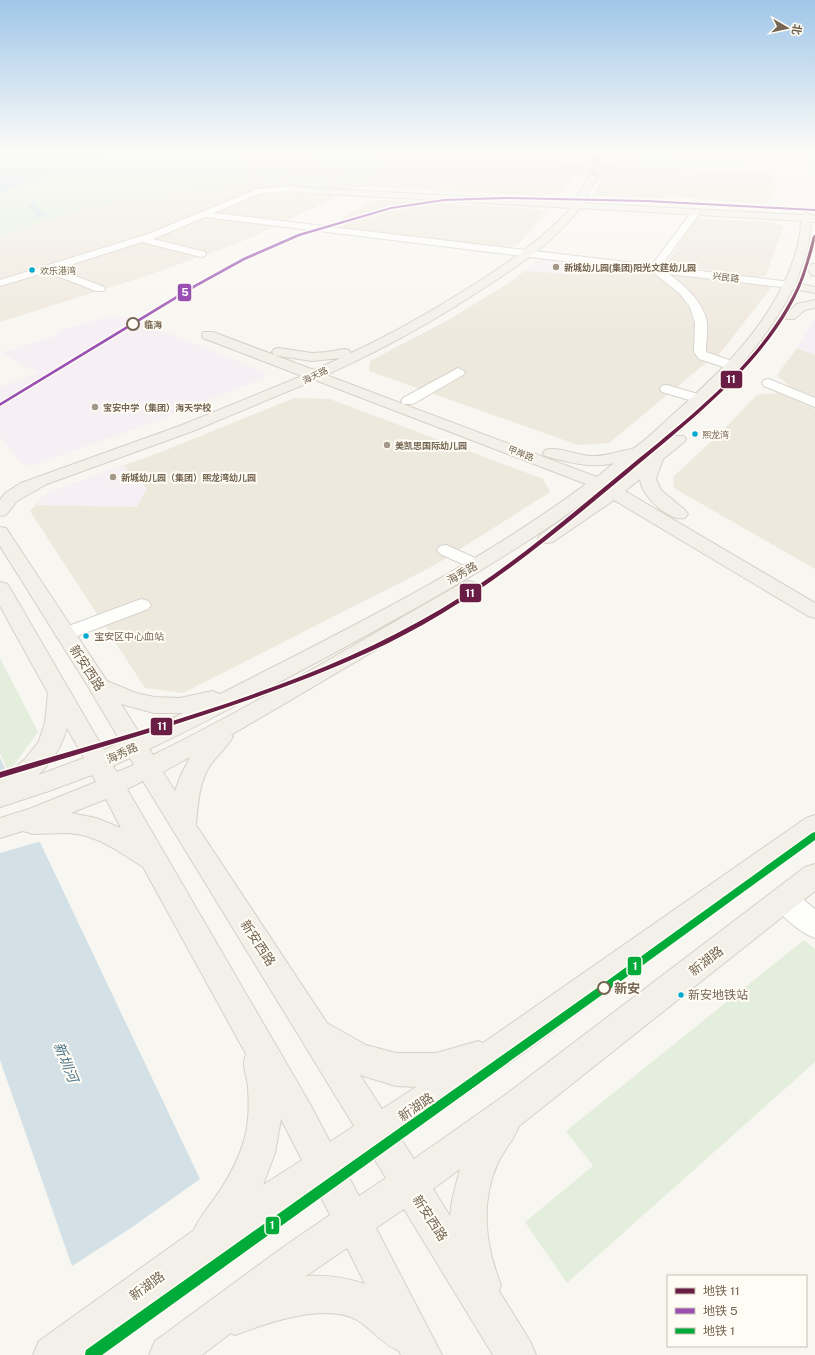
<svg xmlns="http://www.w3.org/2000/svg" width="815" height="1355" font-family="'Public Sans','Noto Sans SC',sans-serif">
  <style>
    .residential { fill: #eee9dd }
    .commercial { fill: #efe8de }
    .education { fill: #f6eff4 }
    .green { fill: #e3eedc }
    .water { fill: #d3e1e7 }
    .pier { fill: #f8f6f0 }
    .lines { fill: none; stroke-linecap: round; stroke-linejoin: round }
    .major-tunnel { stroke: #d7d2c8; stroke-width: 9; stroke-dasharray: 9 4.5; stroke-linecap: butt }
    .minor-casing { stroke: #d7d3cd; stroke-width: 2 }
    .major-casing { stroke: #d6d1ca; stroke-width: 2 }
    .minor { fill: #fefefd; fill-rule: evenodd }
    .major { fill: #f2f0e8; fill-rule: evenodd }
    .metro-1-casing { stroke: #fefcf4; stroke-width: 3 }
    .metro-2-casing { stroke: #fefcf4; stroke-width: 3 }
    .metro-3-casing { stroke: #fefcf4; stroke-width: 3 }
    .metro-1 { fill: #6a1d44; fill-rule: evenodd }
    .metro-2 { fill: #9950b2; fill-rule: evenodd }
    .metro-3 { fill: #00ab39; fill-rule: evenodd }
    .poi-dot { fill: #a39889; stroke: #fefcf4; stroke-width: 1.5 }
    .bus-dot { fill: #00a9ce; stroke: #fefcf4; stroke-width: 1.5 }
    .stop-dot { fill: #fefcf4; stroke: #756552; stroke-width: 2 }
    .labels { text-anchor: middle; dominant-baseline: central; stroke-width: 4; stroke-linejoin: round; paint-order: stroke }
    .far-poi-label { font-size: 9px; font-weight: bold; fill: #756552; stroke: #fefcf4; text-anchor: start }
    .far-bus-label { font-size: 9px; fill: #756552; stroke: #fefcf4; text-anchor: start }
    .far-street-label { font-size: 9px; fill: #756552; stroke: #fefcf4 }
    .far-stop-label { font-size: 9px; font-weight: bold; fill: #756552; stroke: #fefcf4; text-anchor: start }
    .bus-label { font-size: 10px; fill: #756552; stroke: #fefcf4; text-anchor: start }
    .street-label { font-size: 11px; fill: #756552; stroke: #fefcf4 }
    .near-bus-label { font-size: 12px; fill: #756552; stroke: #fefcf4; text-anchor: start }
    .near-street-label { font-size: 13px; fill: #756552; stroke: #fefcf4 }
    .near-stop-label { font-size: 13px; font-weight: bold; fill: #756552; stroke: #fefcf4; text-anchor: start }
    .near-water-label { font-size: 14px; font-style: italic; fill: #51778b; stroke: #fefcf4 }
    .line-badge { stroke: #fefcf4; stroke-width: 1.5 }
    .badge-label { font-size: 11px; text-anchor: middle; font-weight: bold; fill: #fff }
  </style>
  <rect width="100%" height="100%" fill="#f8f6f0"/>
  <!-- residential -->
  <path class="residential" d="M 544,259 L 657,272 L 682,296 L 690,310 L 694,324 L 693,353 L 697,357 L 706,363 L 609,443 L 578,445 L 369,371 L 370,361 L 450,319 L 510,282 L 538,260 Z
    M 797,348 L 815,355 L 815,397 L 789,386 L 777,375 Z
    M 779,393 L 815,409 L 815,569 L 674,488 L 673,477 L 717,436 L 757,395 Z
    M 294,398 L 330,399 L 543,479 L 550,492 L 435,565 L 183,693 L 145,688 L 30,511 L 47,493 L 161,452 Z"/>
  <!-- commercial -->
  <path class="commercial" d="M 115,150 L 457,150 L 455,152 L 437,151 L 434,156 L 771,173 L 778,190 L 770,190 L 773,199 L 766,201 L 767,204 L 675,197 L 665,197 L 665,199 L 599,196 L 593,194 L 602,180 L 574,177 L 563,193 L 542,196 L 405,189 L 401,188 L 352,187 L 313,209 L 310,209 L 264,232 L 225,248 L 143,277 L 0,322 L 0,192 L 48,177 Z
    M 386,200 L 538,209 L 547,213 L 517,245 L 504,247 L 345,229 L 339,220 L 371,201 Z
    M 697,219 L 769,222 L 784,226 L 766,275 L 758,277 L 666,264 Z
    M 673,274 L 766,285 L 771,288 L 717,357 L 705,350 L 704,321 L 672,277 Z"/>
  <!-- education -->
  <path class="education" d="M 544,259 L 587,264 L 579,275 L 524,271 L 538,260 Z
    M 106,317 L 128,317 L 265,372 L 264,378 L 140,427 L 31,466 L 20,463 L 0,436 L 0,387 L 38,373 L 1,353 L 55,336 L 58,331 Z
    M 815,318 L 815,355 L 797,348 Z
    M 123,465 L 147,488 L 137,507 L 35,505 L 47,493 Z"/>
  <!-- green -->
  <path class="green" d="M 115,150 L 262,151 L 249,154 L 240,158 L 240,163 L 249,170 L 251,174 L 242,182 L 218,187 L 101,205 L 44,222 L 0,238 L 0,192 L 48,177 Z
    M 801,150 L 815,150 L 815,175 Z
    M 316,152 L 373,155 L 383,156 L 379,160 L 383,161 L 363,184 L 348,184 L 338,179 L 337,176 L 346,174 L 346,170 L 339,165 L 321,164 L 317,158 L 309,154 Z
    M 264,171 L 293,174 L 295,174 L 276,178 L 258,178 L 260,173 Z
    M 312,177 L 327,181 L 327,187 L 303,187 L 300,182 L 281,180 L 275,182 L 295,185 L 290,186 L 266,184 L 265,182 Z
    M 0,658 L 38,732 L 13,766 L 7,769 L 0,753 Z
    M 804,940 L 815,949 L 815,1062 L 567,1283 L 525,1222 L 593,1166 L 566,1131 Z"/>
  <!-- water -->
  <path class="water" d="M 0,150 L 115,150 L 48,177 L 0,192 Z
    M 470,150 L 563,150 L 561,157 L 468,153 Z
    M 645,156 L 741,160 L 743,166 L 627,161 L 628,157 L 645,158 Z
    M 34,202 L 36,207 L 50,215 L 0,224 L 36,216 L 37,213 L 28,206 Z
    M 0,758 L 200,1179 L 131,1228 L 72,1266 L 0,1060 Z"/>
  <!-- pier -->
  <path class="pier" d="M 7,769 L 42,841 L 0,853 L 0,771 Z"/>
  <g class="lines">
    <!-- major-tunnel -->
    <path class="major-tunnel" d="M 592,178 L 597,150"/>
    <defs>
      <path id="minor" d="M 293,186 L 296,187 L 296,191 L 261,193 L 214,213 L 652,265 L 692,211 L 695,210 L 700,213 L 661,266 L 790,282 L 795,285 L 790,288 L 669,274 C 685,286 704,302 707,323 C 708,332 706,342 706,352 L 738,363 L 739,366 L 738,369 L 733,370 L 699,359 L 694,352 L 695,323 L 690,307 L 680,294 L 653,272 L 205,217 L 153,239 L 205,252 L 206,254 L 205,256 L 201,257 L 142,242 L 57,269 L 104,287 L 105,289 L 104,291 L 96,291 L 47,272 L 0,286 L 0,280 L 148,234 L 257,189 Z
        M 458,368 L 465,372 L 463,375 L 413,404 L 403,404 L 401,401 L 403,398 Z
        M 769,379 L 815,398 L 815,407 L 764,386 L 762,383 L 764,380 Z
        M 667,385 L 705,396 L 707,399 L 705,402 L 700,403 L 662,392 L 660,389 L 662,386 Z
        M 446,545 L 482,561 L 485,565 L 482,569 L 476,570 L 440,554 L 437,550 L 440,546 Z
        M 141,599 L 148,601 L 151,605 L 148,609 L 72,638 L 65,640 L 58,638 L 55,634 L 58,630 Z
        M 785,889 L 794,892 L 815,909 L 815,938 C 799,932 779,915 772,900 L 776,892 Z"/>
      <path id="major" d="M 592,175 L 596,178 L 583,203 L 802,215 L 806,213 L 815,216 L 815,222 L 811,222 L 808,248 L 796,283 L 815,287 L 815,293 L 793,289 C 753,367 679,430 610,483 L 613,484 L 672,436 L 684,436 L 686,439 L 684,442 L 663,459 L 656,479 L 661,490 L 685,510 L 688,514 L 685,518 C 669,522 641,496 640,479 L 625,491 L 815,603 L 815,618 L 808,616 L 614,500 L 553,542 L 547,543 L 541,542 L 538,538 L 541,534 L 602,492 L 599,491 C 516,554 425,603 334,653 C 273,685 212,720 149,749 L 153,755 C 259,703 360,641 462,583 L 469,581 L 476,583 L 479,587 L 476,591 L 231,735 L 233,737 C 227,747 218,755 211,764 C 199,781 198,804 196,825 L 327,1023 L 366,1045 L 396,1053 L 436,1053 L 478,1041 L 483,1043 L 806,818 L 815,815 L 815,839 L 518,1057 L 399,1136 L 414,1159 L 505,1095 L 805,867 L 815,864 L 815,891 L 519,1126 C 514,1140 503,1151 497,1165 C 480,1204 486,1247 501,1285 L 499,1291 L 530,1341 L 536,1355 L 493,1355 L 404,1209 L 376,1228 L 442,1355 L 401,1355 L 399,1351 C 383,1345 372,1329 357,1320 C 325,1302 267,1323 235,1335 L 231,1333 L 202,1355 L 149,1355 L 155,1341 L 286,1245 L 330,1215 L 318,1191 L 212,1261 L 86,1355 L 33,1355 L 39,1341 L 194,1230 C 199,1218 207,1209 214,1199 C 229,1178 240,1158 246,1133 C 249,1118 249,1102 248,1087 C 247,1076 241,1065 246,1054 L 143,867 L 113,848 L 100,841 L 83,835 L 68,833 L 33,834 L 23,831 L 0,838 L 0,818 L 29,809 L 96,782 L 92,775 L 49,791 L 0,807 L 0,780 L 24,760 L 39,741 L 45,722 L 48,693 L 0,606 L 0,582 L 7,584 L 10,588 L 104,750 L 121,742 L 89,688 L 0,546 L 0,527 L 6,528 L 107,681 L 136,693 L 154,697 L 180,698 L 212,691 L 220,694 C 345,630 473,568 586,484 L 315,380 L 193,431 L 47,484 L 17,501 L 6,515 L 0,516 L 0,500 L 5,493 L 21,483 L 182,425 L 302,376 L 203,338 L 202,335 L 203,332 L 213,332 L 314,370 L 341,358 L 312,361 L 279,356 L 274,355 L 272,352 L 274,349 L 279,348 L 312,353 L 327,352 L 344,349 L 349,350 L 351,353 C 396,332 439,307 481,280 C 513,259 545,237 571,208 L 293,192 L 289,189 L 290,187 L 575,202 L 588,178 ZM 580,208 L 801,221 C 801,239 795,257 788,274 C 763,333 716,376 669,418 C 663,424 637,448 632,449 C 618,451 605,457 590,456 C 576,455 559,446 545,450 L 543,453 L 545,456 C 568,462 591,469 614,463 L 597,477 L 326,375 C 382,350 436,320 487,286 C 521,264 555,241 580,208 ZM 121,704 L 154,713 L 183,713 L 140,734 ZM 67,728 L 84,758 L 38,775 C 52,762 62,746 67,728 ZM 190,757 L 180,777 L 175,791 L 163,772 ZM 130,758 L 134,765 L 117,772 L 113,766 ZM 143,781 L 354,1126 L 330,1142 L 310,1104 L 127,789 ZM 106,799 L 121,828 L 96,818 L 71,813 ZM 360,1075 L 396,1086 L 416,1087 L 382,1109 ZM 281,1119 L 302,1160 L 263,1185 L 275,1153 ZM 372,1155 L 386,1178 L 359,1196 L 346,1172 ZM 460,1169 L 452,1200 L 450,1216 L 433,1189 ZM 347,1248 L 365,1284 C 344,1277 327,1275 306,1276 Z
        M 812,264 L 815,264 L 815,276 L 811,275 L 807,267 Z
        M 815,300 L 815,308 L 805,310 L 794,319 L 786,319 L 784,316 L 797,304 Z"/>
    </defs>
    <!-- minor casing -->
    <use href="#minor" class="minor-casing"/>
    <!-- major casing -->
    <use href="#major" class="major-casing"/>
    <!-- minor -->
    <use href="#minor" class="minor"/>
    <!-- major -->
    <use href="#major" class="major"/>
    <defs>
      <path id="metro-1" d="M 815,235 C 815,245 811,255 808,265 C 784,350 692,419 627,474 C 544,543 467,608 367,653 C 249,706 124,740 0,778 L 0,772 C 147,728 308,688 441,609 C 510,568 570,515 631,465 C 693,414 760,363 796,289 C 804,272 808,254 813,236 Z"/>
      <path id="metro-2" d="M 505,197 L 646,200 L 815,209 L 815,211 L 646,202 L 505,199 L 444,201 L 391,209 L 300,236 L 245,260 L 196,287 L 0,406 L 0,403 L 194,285 L 243,258 L 298,234 L 391,207 L 444,199 Z"/>
      <path id="metro-3" d="M 815,832 L 815,840 L 606,992 L 102,1355 L 85,1355 L 86,1350 L 600,986 L 812,833 Z"/>
    </defs>
    <!-- metro-1 casing -->
    <use href="#metro-1" class="metro-1-casing"/>
    <!-- metro-2 casing -->
    <use href="#metro-2" class="metro-2-casing"/>
    <!-- metro-3 casing -->
    <use href="#metro-3" class="metro-3-casing"/>
    <!-- metro-1 -->
    <use href="#metro-1" class="metro-1"/>
    <!-- metro-2 -->
    <use href="#metro-2" class="metro-2"/>
    <!-- metro-3 -->
    <use href="#metro-3" class="metro-3"/>
  </g>
  <!-- sky -->
  <linearGradient id="sky" x2="0" y2="1"><stop stop-color="#9fc6e8"/><stop offset="0.44" stop-color="#fcfbf8"/><stop offset="1" stop-color="#fcfbf8" stop-opacity="0"/></linearGradient>
  <rect width="815" height="340" fill="url(#sky)"/>
  <!-- markers -->
  <g class="poi-dot">
    <circle cx="556" cy="267" r="4"/>
    <circle cx="95" cy="407" r="4"/>
    <circle cx="387" cy="445" r="4"/>
    <circle cx="113" cy="477" r="4"/>
  </g>
  <g class="bus-dot">
    <circle cx="32" cy="270" r="3.5"/>
    <circle cx="695" cy="434" r="3.5"/>
    <circle cx="86" cy="636" r="3.5"/>
    <circle cx="681" cy="995" r="3.5"/>
  </g>
  <g class="stop-dot">
    <circle cx="133" cy="324" r="6"/>
    <circle cx="604" cy="988" r="6"/>
  </g>
  <g class="labels">
    <!-- far-poi labels -->
    <g class="far-poi-label">
      <text x="564" y="267">新城幼儿园(集团)阳光文莛幼儿园</text>
      <text x="103" y="407">宝安中学（集团）海天学校</text>
      <text x="395" y="445">美凯思国际幼儿园</text>
      <text x="121" y="477">新城幼儿园（集团）熙龙湾幼儿园</text>
    </g>
    <!-- far-bus labels -->
    <g class="far-bus-label">
      <text x="40" y="270">欢乐港湾</text>
      <text x="702" y="434">熙龙湾</text>
    </g>
    <!-- far-street labels -->
    <g class="far-street-label">
      <text transform="translate(726 277) rotate(7)">兴民路</text>
      <text transform="translate(315 375) rotate(-25)">海天路</text>
      <text transform="translate(521 453) rotate(21)">甲岸路</text>
    </g>
    <!-- far-stop labels -->
    <g class="far-stop-label">
      <text x="144" y="324">临海</text>
    </g>
    <!-- bus labels -->
    <g class="bus-label">
      <text x="94" y="636">宝安区中心血站</text>
    </g>
    <!-- street labels -->
    <g class="street-label">
      <text transform="translate(462 573) rotate(-30)">海秀路</text>
      <text transform="translate(122 753) rotate(-25)">海秀路</text>
    </g>
    <!-- near-bus labels -->
    <g class="near-bus-label">
      <text x="688" y="995">新安地铁站</text>
    </g>
    <!-- near-street labels -->
    <g class="near-street-label">
      <text transform="translate(87 668) rotate(57)">新安西路</text>
      <text transform="translate(258 943) rotate(57)">新安西路</text>
      <text transform="translate(706 961) rotate(-38)">新湖路</text>
      <text transform="translate(416 1107) rotate(-34)">新湖路</text>
      <text transform="translate(430 1218) rotate(57)">新安西路</text>
      <text transform="translate(147 1286) rotate(-36)">新湖路</text>
    </g>
    <!-- near-stop labels -->
    <g class="near-stop-label">
      <text x="614" y="988">新安</text>
    </g>
    <!-- near-water labels -->
    <g class="near-water-label">
      <text transform="translate(66 1062) rotate(68)">新圳河</text>
    </g>
  </g>
  <g class="line-badge">
    <rect x="177" y="283" width="15" height="19" rx="4" fill="#9950b2"/>
    <rect x="720" y="370" width="23" height="19" rx="4" fill="#6a1d44"/>
    <rect x="459" y="583" width="23" height="20" rx="4" fill="#6a1d44"/>
    <rect x="150" y="717" width="23" height="19" rx="4" fill="#6a1d44"/>
    <rect x="627" y="956" width="15" height="20" rx="4" fill="#00ab39"/>
    <rect x="265" y="1216" width="15" height="19" rx="4" fill="#00ab39"/>
  </g>
  <g class="badge-label">
    <text x="185" y="296">5</text>
    <text x="731" y="383">11</text>
    <text x="470" y="597">11</text>
    <text x="162" y="730">11</text>
    <text x="635" y="970">1</text>
    <text x="272" y="1229">1</text>
  </g>
  <!-- legend -->
  <rect x="667" y="1275" width="140" height="72" fill="#fefcf4" stroke="#c7c0b3"/>
  <rect x="675" y="1288" width="20" height="6" fill="#6a1d44" stroke="#c7c0b3"/>
  <text x="703" y="1295" font-size="12" fill="#756552">地铁 11</text>
  <rect x="675" y="1308" width="20" height="6" fill="#9950b2" stroke="#c7c0b3"/>
  <text x="703" y="1315" font-size="12" fill="#756552">地铁 5</text>
  <rect x="675" y="1328" width="20" height="6" fill="#00ab39" stroke="#c7c0b3"/>
  <text x="703" y="1335" font-size="12" fill="#756552">地铁 1</text>
  <!-- north arrow -->
  <g transform="translate(787 28) rotate(99)" stroke="#fefcf4" stroke-width="3" paint-order="stroke">
  <path d="M0-3L7 15L0 10L-7 15Z" fill="#756552"/>
  <text y="-6" font-size="11" font-weight="bold" text-anchor="middle" fill="#756552">北</text>
  </g>
</svg>
